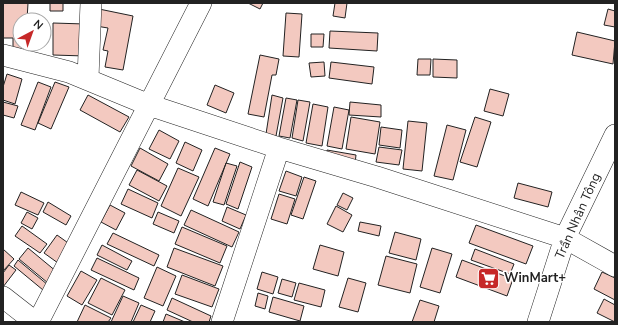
<svg xmlns="http://www.w3.org/2000/svg" width="618" height="325" font-family="'Nunito Sans',sans-serif">
  <style>
    .building { fill: #f3c9c0; stroke: #222 }
    .lines { fill: none; stroke-linecap: round; stroke-linejoin: round }
    .minor-casing { stroke: #222; stroke-width: 22 }
    .minor { stroke: #fff; stroke-width: 21 }
    .labels { text-anchor: middle; dominant-baseline: central; stroke-width: 3; stroke-linejoin: round; paint-order: stroke }
    .street-label { font-size: 13px; fill: #222; stroke: #fff }
    .poi-label { font-size: 13px; font-weight: bold; fill: #222; stroke: #fff; text-anchor: start }
  </style>
  <rect width="100%" height="100%" fill="#fff"/>
  <!-- building -->
  <path class="building" d="M 3,3 L 28,3 L 27,20 L 20,20 L 20,44 L 26,44 L 26,49 L 13,48 L 13,38 L 3,38 Z
    M 50,3 L 63,3 L 63,11 L 50,11 Z
    M 248,3 L 263,3 L 260,9 Z
    M 335,3 L 347,3 L 345,18 L 333,16 Z
    M 99,9 L 133,16 L 123,70 L 105,67 L 108,51 L 103,50 L 108,28 L 96,26 Z
    M 608,9 L 615,11 L 615,27 L 604,25 Z
    M 286,13 L 302,14 L 299,57 L 283,56 Z
    M 53,23 L 85,24 L 85,56 L 53,55 Z
    M 330,31 L 378,33 L 377,51 L 329,48 Z
    M 577,32 L 615,41 L 613,64 L 572,55 Z
    M 311,34 L 324,34 L 323,47 L 311,47 Z
    M 260,55 L 279,59 L 276,75 L 272,75 L 264,117 L 248,114 Z
    M 418,59 L 431,59 L 430,75 L 417,75 Z
    M 433,59 L 457,60 L 457,78 L 433,77 Z
    M 324,62 L 325,76 L 311,77 L 309,63 Z
    M 331,62 L 374,67 L 372,84 L 329,78 Z
    M 7,74 L 22,79 L 15,104 L 3,100 L 3,87 Z
    M 38,82 L 51,87 L 35,130 L 21,125 Z
    M 55,82 L 69,87 L 51,129 L 38,123 Z
    M 215,85 L 234,93 L 226,113 L 207,105 Z
    M 490,89 L 509,94 L 503,116 L 484,111 Z
    M 88,95 L 129,117 L 120,132 L 80,110 Z
    M 272,95 L 283,98 L 276,136 L 266,134 Z
    M 286,98 L 297,100 L 290,138 L 279,136 Z
    M 298,100 L 310,102 L 303,141 L 292,138 Z
    M 3,102 L 18,106 L 14,118 L 3,115 Z
    M 350,102 L 381,105 L 381,117 L 349,115 Z
    M 313,104 L 328,107 L 322,146 L 306,143 Z
    M 334,107 L 349,110 L 342,149 L 327,146 Z
    M 351,117 L 380,122 L 375,154 L 346,149 Z
    M 475,117 L 491,122 L 477,167 L 460,162 Z
    M 408,121 L 427,123 L 422,171 L 403,169 Z
    M 447,125 L 466,130 L 453,180 L 434,176 Z
    M 381,127 L 402,130 L 400,148 L 379,145 Z
    M 159,130 L 179,141 L 170,159 L 149,149 Z
    M 185,142 L 202,150 L 193,171 L 176,163 Z
    M 379,147 L 402,150 L 399,165 L 376,162 Z
    M 140,148 L 168,164 L 159,181 L 131,166 Z
    M 215,148 L 230,154 L 208,206 L 193,199 Z
    M 327,150 L 356,155 L 354,172 L 326,160 Z
    M 240,162 L 252,167 L 238,209 L 226,204 Z
    M 226,163 L 237,166 L 224,205 L 213,202 Z
    M 178,168 L 199,177 L 181,216 L 161,206 Z
    M 137,170 L 167,186 L 159,201 L 129,185 Z
    M 286,171 L 302,177 L 296,196 L 279,191 Z
    M 304,177 L 316,181 L 303,219 L 291,215 Z
    M 518,183 L 552,192 L 548,207 L 514,198 Z
    M 128,189 L 158,203 L 152,218 L 121,204 Z
    M 21,192 L 44,203 L 38,215 L 15,205 Z
    M 343,193 L 353,198 L 347,210 L 337,205 Z
    M 279,194 L 295,199 L 287,224 L 271,219 Z
    M 48,202 L 71,216 L 66,225 L 43,212 Z
    M 110,205 L 125,213 L 116,230 L 101,222 Z
    M 336,206 L 352,215 L 343,232 L 327,224 Z
    M 227,207 L 246,215 L 240,229 L 222,221 Z
    M 191,210 L 239,232 L 232,247 L 184,225 Z
    M 27,212 L 38,218 L 32,229 L 21,223 Z
    M 158,212 L 179,221 L 174,233 L 153,224 Z
    M 360,222 L 381,226 L 379,236 L 358,231 Z
    M 476,225 L 533,246 L 526,264 L 469,243 Z
    M 22,226 L 47,244 L 40,253 L 15,236 Z
    M 182,227 L 227,246 L 220,263 L 175,244 Z
    M 395,232 L 421,239 L 416,260 L 389,253 Z
    M 113,233 L 159,255 L 154,266 L 107,244 Z
    M 57,235 L 71,245 L 58,263 L 44,253 Z
    M 102,245 L 132,261 L 127,270 L 97,255 Z
    M 320,245 L 344,252 L 338,276 L 313,269 Z
    M 28,248 L 57,272 L 48,283 L 19,259 Z
    M 174,248 L 223,266 L 215,286 L 167,267 Z
    M 432,248 L 452,254 L 440,293 L 420,287 Z
    M 3,249 L 14,259 L 3,271 Z
    M 475,249 L 514,264 L 510,274 L 471,260 Z
    M 386,256 L 417,264 L 410,293 L 378,285 Z
    M 97,258 L 139,278 L 134,290 L 91,270 Z
    M 18,260 L 48,285 L 43,290 L 14,266 Z
    M 462,260 L 513,279 L 507,296 L 456,277 Z
    M 9,265 L 16,270 L 3,287 L 3,273 Z
    M 157,267 L 176,276 L 163,306 L 144,298 Z
    M 81,271 L 97,280 L 82,305 L 67,296 Z
    M 262,272 L 278,277 L 273,294 L 257,289 Z
    M 602,272 L 615,278 L 615,300 L 594,289 Z
    M 182,275 L 219,289 L 212,307 L 175,294 Z
    M 101,278 L 125,290 L 112,315 L 88,303 Z
    M 348,278 L 366,283 L 358,312 L 339,307 Z
    M 282,279 L 296,283 L 292,297 L 278,293 Z
    M 299,283 L 325,290 L 321,307 L 294,300 Z
    M 258,293 L 268,296 L 265,309 L 255,306 Z
    M 123,296 L 139,303 L 131,322 L 111,322 Z
    M 273,297 L 304,306 L 300,321 L 269,312 Z
    M 172,298 L 211,316 L 209,322 L 193,322 L 167,310 Z
    M 604,299 L 615,305 L 615,322 L 597,313 Z
    M 420,300 L 439,306 L 434,322 L 412,322 Z
    M 85,305 L 111,318 L 108,322 L 77,322 Z
    M 141,305 L 155,311 L 150,322 L 133,322 Z
    M 166,314 L 185,322 L 163,322 Z"/>
  <g class="lines">
    <defs>
      <path id="minor" d="M 3,55 L 69,72 L 149,105 L 279,148 L 377,177 L 565,238 L 615,266
        M 88,78 L 91,3
        M 3,297 L 35,322
        M 38,322 L 201,3
        M 222,322 L 279,148
        M 538,322 L 565,238 L 615,135"/>
    </defs>
    <!-- minor casing -->
    <use href="#minor" class="minor-casing"/>
    <!-- minor -->
    <use href="#minor" class="minor"/>
  </g>
  <!-- icons -->
  <defs>
    <symbol id="supermarket-square" viewBox="-11 -11 22 22"><rect x="-9" y="-9" width="18" height="18" rx="4" fill="#c62828" stroke="#fff"/><path d="M-6-5.5h2.5l.6 2H6L4.5 2H-2.5L-4.4-4H-6ZM-1.5 3.2a1.3 1.3 0 1 0 .1 0ZM3 3.2a1.3 1.3 0 1 0 .1 0Z" fill="#fff"/></symbol>
  </defs>
  <g fill-rule="evenodd">
    <use href="#supermarket-square" x="476" y="266" width="25" height="25"/>
  </g>
  <g class="labels">
    <!-- street labels -->
    <g class="street-label">
      <text transform="translate(578 216) rotate(-66)">Trần Nhân Tông</text>
    </g>
    <!-- poi labels -->
    <g class="poi-label">
      <text x="504" y="278">WinMart+</text>
    </g>
  </g>
  <!-- border -->
  <rect width="618" height="325" fill="none" stroke="#222222" stroke-width="8"/>
  <!-- north arrow -->
  <g transform="translate(32 32) rotate(41)"><circle r="19" fill="#ffffff" stroke="#a7a7a7"/>
  <path d="M0-3L7 15L0 10L-7 15Z" fill="#c62828"/>
  <text y="-6" font-size="11" font-weight="bold" text-anchor="middle" fill="#222222">N</text>
  </g>
</svg>
